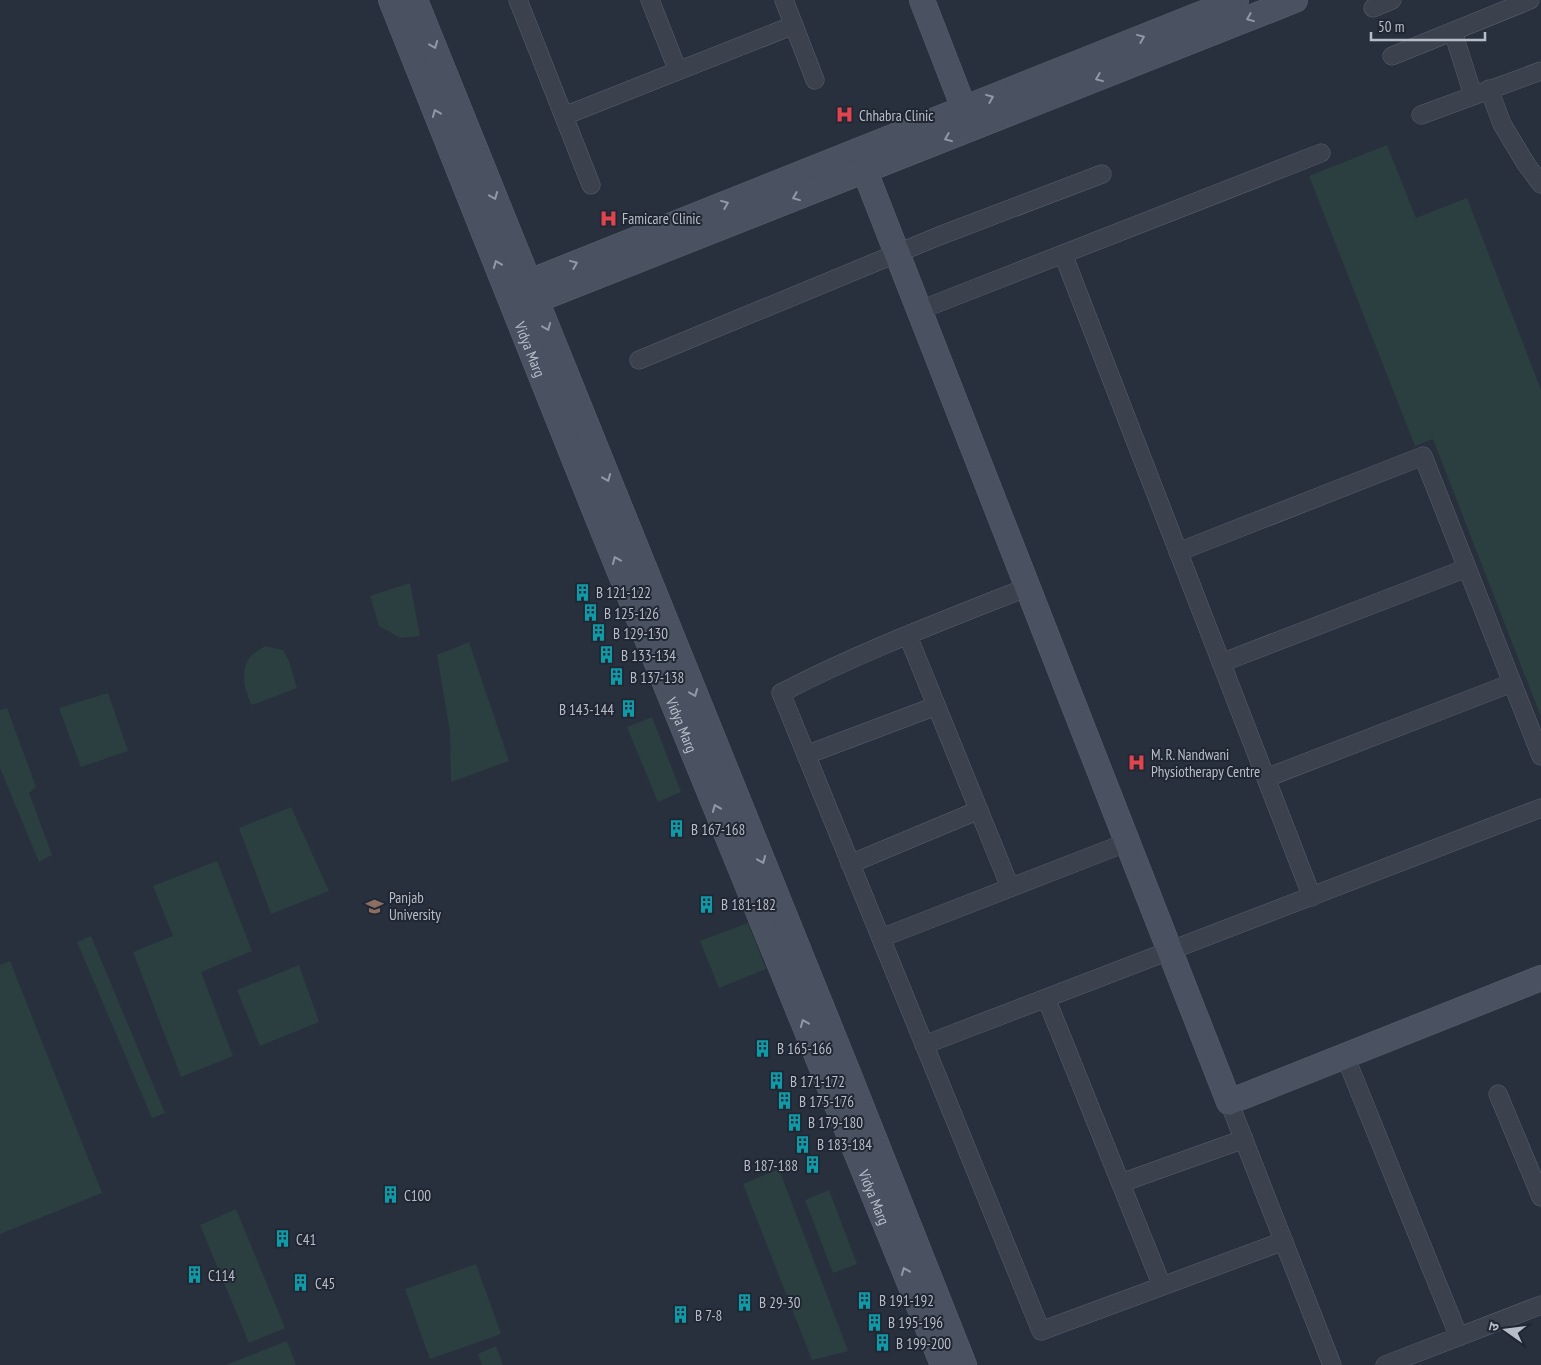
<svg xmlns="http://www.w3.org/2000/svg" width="1541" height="1365" font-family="'PT Sans Narrow','Noto Sans Devanagari',sans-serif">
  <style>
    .green { fill: #2b3e40 }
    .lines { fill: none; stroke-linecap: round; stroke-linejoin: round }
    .street-casing { stroke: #59606c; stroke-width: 19 }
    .secondary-casing { stroke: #59606c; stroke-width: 26 }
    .street { stroke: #3b424e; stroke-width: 18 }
    .secondary { stroke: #4a5261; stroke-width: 25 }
    .oneway { stroke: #9298a5 }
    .labels { text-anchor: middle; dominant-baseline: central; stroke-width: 4; stroke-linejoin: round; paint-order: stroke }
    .poi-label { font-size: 15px; fill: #b8bec9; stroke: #202733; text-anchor: start }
    .street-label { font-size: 15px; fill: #b8bec9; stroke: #202733 }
  </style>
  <rect width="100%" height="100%" fill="#28303e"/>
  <!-- green -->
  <path class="green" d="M 1387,145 L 1416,218 L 1467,198 L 1541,390 L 1541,717 L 1433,439 L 1415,446 L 1309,176 Z
    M 410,583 L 420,636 L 400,638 L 379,626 L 370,596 Z
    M 469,642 L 509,761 L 451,782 L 450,732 L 437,655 Z
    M 265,646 L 283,650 L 289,661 L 297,688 L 252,705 C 244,691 239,668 252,655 C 255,652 261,649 265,646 Z
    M 108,693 L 128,751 L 81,767 L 59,708 Z
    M 7,708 L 36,787 L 29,793 L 52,855 L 39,862 L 0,768 L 0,710 Z
    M 652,717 L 681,792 L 658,802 L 627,727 Z
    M 291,807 L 329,891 L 271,914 L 239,828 Z
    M 217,861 L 252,951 L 201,972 L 233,1056 L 181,1077 L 133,952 L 173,936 L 153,886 Z
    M 748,923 L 766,969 L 719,988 L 700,941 Z
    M 91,936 L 165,1113 L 152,1118 L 77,942 Z
    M 10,961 L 102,1193 L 0,1234 L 0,965 Z
    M 299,965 L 319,1022 L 260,1046 L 237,990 Z
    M 779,1169 L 848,1351 L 812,1360 L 743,1184 Z
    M 829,1190 L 857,1264 L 833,1273 L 805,1200 Z
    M 236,1209 L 285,1328 L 249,1343 L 200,1225 Z
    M 476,1264 L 501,1334 L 430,1359 L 405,1289 Z
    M 287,1341 L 296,1365 L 226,1365 Z
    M 496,1346 L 503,1365 L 482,1365 L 478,1354 Z"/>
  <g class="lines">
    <defs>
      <path id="street" d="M 518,0 L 591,185
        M 650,0 L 678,71
        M 784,0 L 815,80
        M 1373,8 L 1392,0
        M 1453,32 L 1473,95
        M 1392,56 L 1530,0
        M 1489,89 L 1502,124 L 1526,164 L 1541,184
        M 1421,115 L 1541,71
        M 564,116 L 794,25
        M 1063,254 L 1312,897
        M 920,310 L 1321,153
        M 639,360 L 939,236 L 1102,174
        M 1178,552 L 1423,456 L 1541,756
        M 1028,587 C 945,620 860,652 781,693 L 1041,1331 L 1284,1241
        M 908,636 L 1010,887
        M 1221,663 L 1467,568
        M 806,755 L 936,706
        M 1266,778 L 1512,683
        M 850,864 L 979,810
        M 881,938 L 1128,842
        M 1046,998 L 1162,1286
        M 924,1045 L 1541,808
        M 1345,1056 L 1459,1337
        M 1498,1094 L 1541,1197
        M 1229,1102 L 1332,1365
        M 1121,1183 L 1244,1139
        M 1385,1365 L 1541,1305"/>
      <g id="secondary">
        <path id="s1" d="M 391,0 L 597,516 L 943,1365"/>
        <path d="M 415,0 L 849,1075 L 964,1365"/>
        <path d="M 922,0 L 970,124"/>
        <path d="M 857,151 L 1229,1102 L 1541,978"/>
        <path d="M 514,288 L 1236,0"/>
        <path d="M 522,306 L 1295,0"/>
      </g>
    </defs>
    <!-- street casing -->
    <use href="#street" class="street-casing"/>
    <!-- secondary casing -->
    <use href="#secondary" class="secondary-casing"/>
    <!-- street -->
    <use href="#street" class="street"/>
    <!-- secondary -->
    <use href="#secondary" class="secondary"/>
  </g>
  <!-- one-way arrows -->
  <defs><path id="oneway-chevron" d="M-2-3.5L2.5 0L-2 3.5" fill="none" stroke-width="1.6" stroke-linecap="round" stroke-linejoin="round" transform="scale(1.25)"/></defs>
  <g class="oneway">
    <use href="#oneway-chevron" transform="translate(1250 18) rotate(158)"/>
    <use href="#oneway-chevron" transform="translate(1141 38) rotate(-22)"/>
    <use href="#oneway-chevron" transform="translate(434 45) rotate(68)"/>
    <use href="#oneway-chevron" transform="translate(1099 78) rotate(158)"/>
    <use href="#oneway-chevron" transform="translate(990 98) rotate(-22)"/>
    <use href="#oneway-chevron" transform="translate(436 113) rotate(-112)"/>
    <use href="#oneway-chevron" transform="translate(948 138) rotate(158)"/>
    <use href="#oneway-chevron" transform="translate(494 196) rotate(68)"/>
    <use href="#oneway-chevron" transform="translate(796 197) rotate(158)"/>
    <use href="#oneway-chevron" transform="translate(725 204) rotate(-22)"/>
    <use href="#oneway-chevron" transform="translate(497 264) rotate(-112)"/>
    <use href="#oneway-chevron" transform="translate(574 264) rotate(-22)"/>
    <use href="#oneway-chevron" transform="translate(547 327) rotate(68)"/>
    <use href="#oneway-chevron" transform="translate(607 478) rotate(68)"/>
    <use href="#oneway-chevron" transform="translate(616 560) rotate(-112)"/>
    <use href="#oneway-chevron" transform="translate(694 693) rotate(68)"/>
    <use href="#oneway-chevron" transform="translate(716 808) rotate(-112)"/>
    <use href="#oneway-chevron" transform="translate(762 860) rotate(68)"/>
    <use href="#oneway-chevron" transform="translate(804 1023) rotate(-112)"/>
    <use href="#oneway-chevron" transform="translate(905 1271) rotate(-112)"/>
  </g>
  <!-- icons -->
  <defs>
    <symbol id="hospital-bare" viewBox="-9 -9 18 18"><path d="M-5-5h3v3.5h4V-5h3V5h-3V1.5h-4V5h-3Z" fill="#e0444e" stroke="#202733" stroke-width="2.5" paint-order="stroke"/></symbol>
    <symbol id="building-bare" viewBox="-9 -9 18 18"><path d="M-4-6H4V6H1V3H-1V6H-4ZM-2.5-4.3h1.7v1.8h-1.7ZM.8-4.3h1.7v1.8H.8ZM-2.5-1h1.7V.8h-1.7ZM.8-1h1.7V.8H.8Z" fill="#0f9aa8" stroke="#202733" stroke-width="2.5" paint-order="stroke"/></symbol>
    <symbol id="university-bare" viewBox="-9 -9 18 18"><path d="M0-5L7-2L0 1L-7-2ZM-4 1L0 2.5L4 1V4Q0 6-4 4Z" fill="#8d6e63" stroke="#202733" stroke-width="2.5" paint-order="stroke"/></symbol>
  </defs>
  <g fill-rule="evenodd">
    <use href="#hospital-bare" x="832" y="102" width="25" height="25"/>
    <use href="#hospital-bare" x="596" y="206" width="25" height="25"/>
    <use href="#building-bare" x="570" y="580" width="25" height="25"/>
    <use href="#building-bare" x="578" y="600" width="25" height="25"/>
    <use href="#building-bare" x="586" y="620" width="25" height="25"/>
    <use href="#building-bare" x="594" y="642" width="25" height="25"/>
    <use href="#building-bare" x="604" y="664" width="25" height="25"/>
    <use href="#building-bare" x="616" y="696" width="25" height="25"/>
    <use href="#hospital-bare" x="1124" y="750" width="25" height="25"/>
    <use href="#building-bare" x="664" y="816" width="25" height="25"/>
    <use href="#building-bare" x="694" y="892" width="25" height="25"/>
    <use href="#university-bare" x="362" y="894" width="25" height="25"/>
    <use href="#building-bare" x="750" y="1036" width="25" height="25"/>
    <use href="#building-bare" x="764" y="1068" width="25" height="25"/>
    <use href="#building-bare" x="772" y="1088" width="25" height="25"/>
    <use href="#building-bare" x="782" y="1110" width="25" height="25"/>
    <use href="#building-bare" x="790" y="1132" width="25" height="25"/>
    <use href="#building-bare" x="800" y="1152" width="25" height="25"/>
    <use href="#building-bare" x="378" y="1182" width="25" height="25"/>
    <use href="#building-bare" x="270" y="1226" width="25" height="25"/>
    <use href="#building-bare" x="182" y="1262" width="25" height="25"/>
    <use href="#building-bare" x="288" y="1270" width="25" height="25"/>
    <use href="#building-bare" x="852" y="1288" width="25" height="25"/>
    <use href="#building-bare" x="732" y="1290" width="25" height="25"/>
    <use href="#building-bare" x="668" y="1302" width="25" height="25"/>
    <use href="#building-bare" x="862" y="1310" width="25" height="25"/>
    <use href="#building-bare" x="870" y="1330" width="25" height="25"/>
  </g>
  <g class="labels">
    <!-- poi labels -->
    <g class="poi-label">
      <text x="859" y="115">Chhabra Clinic</text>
      <text x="622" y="218">Famicare Clinic</text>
      <text x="596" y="592">B 121-122</text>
      <text x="604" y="613">B 125-126</text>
      <text x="613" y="633">B 129-130</text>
      <text x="621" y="655">B 133-134</text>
      <text x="630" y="677">B 137-138</text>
      <text x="614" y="709" text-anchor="end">B 143-144</text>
      <text x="1151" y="754">M. R. Nandwani<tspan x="1151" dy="17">Physiotherapy Centre</tspan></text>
      <text x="691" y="829">B 167-168</text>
      <text x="389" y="897">Panjab<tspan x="389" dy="17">University</tspan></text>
      <text x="721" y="904">B 181-182</text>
      <text x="777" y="1048">B 165-166</text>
      <text x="790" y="1081">B 171-172</text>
      <text x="799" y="1101">B 175-176</text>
      <text x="808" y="1122">B 179-180</text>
      <text x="817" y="1144">B 183-184</text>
      <text x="798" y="1165" text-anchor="end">B 187-188</text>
      <text x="404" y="1195">C100</text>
      <text x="296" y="1239">C41</text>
      <text x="208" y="1275">C114</text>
      <text x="315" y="1283">C45</text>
      <text x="879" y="1300">B 191-192</text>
      <text x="759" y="1302">B 29-30</text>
      <text x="695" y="1315">B 7-8</text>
      <text x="888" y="1322">B 195-196</text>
      <text x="896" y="1343">B 199-200</text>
    </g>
    <!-- street labels -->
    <g class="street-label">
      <text stroke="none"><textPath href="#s1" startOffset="376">Vidya Marg</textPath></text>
      <text stroke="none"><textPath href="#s1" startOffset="781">Vidya Marg</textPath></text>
      <text stroke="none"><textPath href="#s1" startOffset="1291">Vidya Marg</textPath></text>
    </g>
  </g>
  <!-- north arrow -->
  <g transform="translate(1506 1330) rotate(284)" stroke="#202733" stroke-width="4" paint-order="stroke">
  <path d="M0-4L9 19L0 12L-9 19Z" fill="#b8bec9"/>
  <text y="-8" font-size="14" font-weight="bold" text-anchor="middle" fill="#b8bec9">उ</text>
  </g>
  <!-- scale -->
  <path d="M1371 32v8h114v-8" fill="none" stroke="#b8bec9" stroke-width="2.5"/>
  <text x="1378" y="32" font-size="15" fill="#b8bec9" stroke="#202733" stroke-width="4" paint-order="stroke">50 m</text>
</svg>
